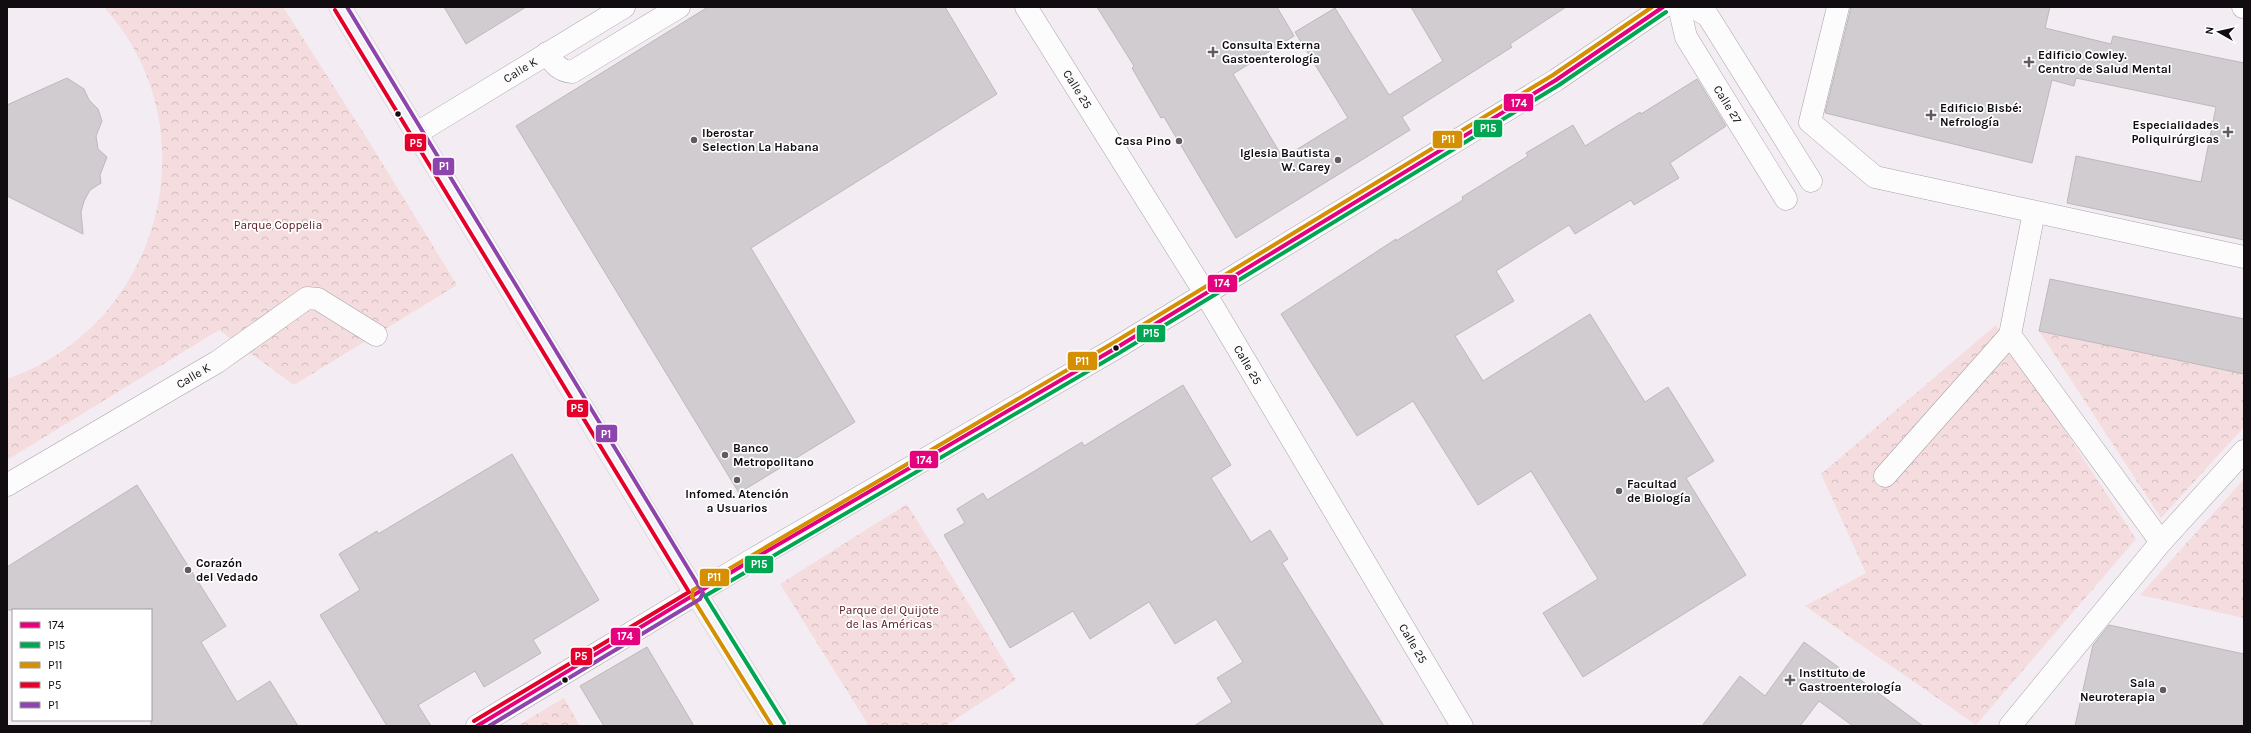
<svg xmlns="http://www.w3.org/2000/svg" width="2251" height="733" font-family="Karla,sans-serif">
  <style>
    .park { fill: url(#park-crowns) }
    .building { fill: #d1ccd0; stroke: #bdb8bb }
    .lines { fill: none; stroke-linecap: round; stroke-linejoin: round }
    .minor-casing { stroke: #a7a3a7; stroke-width: 23 }
    .major-casing { stroke: #cbc8cb; stroke-width: 23 }
    .minor { stroke: #fdfcfd; stroke-width: 22 }
    .major { stroke: #f5f2f7; stroke-width: 22 }
    .bus-1-casing { stroke: #fff; stroke-width: 7 }
    .bus-2-casing { stroke: #fff; stroke-width: 7 }
    .bus-3-casing { stroke: #fff; stroke-width: 7 }
    .bus-4-casing { stroke: #fff; stroke-width: 7 }
    .bus-5-casing { stroke: #fff; stroke-width: 7 }
    .bus-1 { stroke: #e5007d; stroke-width: 4 }
    .bus-2 { stroke: #00a651; stroke-width: 4 }
    .bus-3 { stroke: #d48f02; stroke-width: 4 }
    .bus-4 { stroke: #e4002b; stroke-width: 4 }
    .bus-5 { stroke: #8e44ad; stroke-width: 4 }
    .poi-dot { fill: #5f5b5f; stroke: #fff; stroke-width: 1.5 }
    .bus-dot { fill: #100c10; stroke: #fff; stroke-width: 1.5 }
    .labels { text-anchor: middle; dominant-baseline: central; stroke-width: 3.5; stroke-linejoin: round; paint-order: stroke }
    .poi-label { font-size: 12px; font-weight: bold; fill: #100c10; stroke: #fff; text-anchor: start }
    .street-label { font-size: 12px; fill: #100c10; stroke: #fff }
    .park-label { font-size: 12px; fill: #56141d; stroke: #fff }
    .line-badge { stroke: #fff; stroke-width: 1.5 }
    .badge-label { font-size: 11px; text-anchor: middle; font-weight: bold; fill: #fff }
  </style>
  <defs>
    <pattern id="park-crowns" width="20" height="18" patternUnits="userSpaceOnUse"><rect width="20" height="18" fill="#f5dcdf"/><path d="M2 6a3 3 0 1 1 6 0M12 15a3 3 0 1 1 6 0" fill="none" stroke="#d1bcbe"/></pattern>
  </defs>
  <rect width="100%" height="100%" fill="#f3edf3"/>
  <!-- park -->
  <path class="park" d="M 104,7 L 283,7 L 365,135 L 457,285 L 294,385 L 219,330 L 7,460 L 7,379 C 161,326 214,129 104,7 Z
    M 1996,325 L 2136,539 L 1976,725 L 1805,606 L 1866,573 L 1821,474 Z
    M 2039,331 L 2244,374 L 2244,427 L 2161,518 Z
    M 2244,479 L 2244,618 L 2140,595 Z
    M 907,504 L 1016,680 L 945,726 L 869,726 L 780,584 Z
    M 564,698 L 580,726 L 517,726 Z"/>
  <!-- building -->
  <path class="building" d="M 444,7 L 526,7 L 466,44 Z
    M 708,7 L 945,7 L 997,94 L 751,248 L 855,422 L 739,493 L 516,126 Z
    M 1097,7 L 1277,7 L 1294,36 L 1233,74 L 1283,158 L 1348,118 L 1295,32 L 1335,8 L 1389,95 L 1443,61 L 1411,7 L 1566,7 L 1510,44 L 1512,47 L 1402,117 L 1410,130 L 1236,238 L 1164,117 L 1161,118 L 1132,68 L 1134,66 Z
    M 1851,7 L 2050,7 L 2045,28 L 2111,44 L 2113,36 L 2244,63 L 2244,240 L 2067,203 L 2076,156 L 2201,182 L 2216,107 L 2076,78 L 2074,86 L 2052,80 L 2032,163 L 1825,113 Z
    M 67,78 L 84,89 L 89,100 L 98,109 L 102,121 L 96,136 L 98,149 L 107,157 L 100,175 L 101,183 L 90,190 L 84,201 L 81,212 L 83,234 L 7,196 L 7,105 Z
    M 1697,79 L 1726,126 L 1670,163 L 1679,178 L 1634,205 L 1631,200 L 1575,234 L 1569,225 L 1496,271 L 1514,301 L 1455,336 L 1483,381 L 1590,314 L 1645,402 L 1668,387 L 1714,461 L 1686,478 L 1746,575 L 1583,677 L 1543,613 L 1598,579 L 1531,471 L 1478,505 L 1413,401 L 1357,436 L 1281,314 L 1396,239 L 1396,241 L 1463,200 L 1462,197 L 1528,156 L 1526,153 L 1573,125 L 1585,146 L 1640,112 L 1641,114 Z
    M 2050,279 L 2244,319 L 2244,374 L 2039,331 Z
    M 1183,385 L 1231,465 L 1211,478 L 1251,542 L 1270,530 L 1288,559 L 1282,563 L 1384,726 L 1194,726 L 1232,702 L 1217,678 L 1243,662 L 1216,619 L 1175,644 L 1149,602 L 1090,639 L 1073,611 L 1010,648 L 944,535 L 965,523 L 957,509 L 983,493 L 987,500 L 1082,442 L 1084,446 Z
    M 512,454 L 599,600 L 533,640 L 541,653 L 484,687 L 475,671 L 418,705 L 431,726 L 387,726 L 320,615 L 360,590 L 339,554 L 377,531 L 378,534 Z
    M 137,485 L 226,626 L 201,642 L 237,702 L 270,681 L 298,726 L 151,726 L 151,610 L 7,610 L 7,567 Z
    M 2109,625 L 2244,654 L 2244,726 L 2075,726 L 2093,645 Z
    M 1804,642 L 1845,672 L 1847,670 L 1923,726 L 1853,726 L 1819,701 L 1800,726 L 1702,726 L 1740,676 L 1765,696 Z
    M 647,647 L 694,726 L 604,726 L 580,686 Z"/>
  <g class="lines">
    <defs>
      <g id="minor">
        <path id="s1" d="M 1026,7 L 1205,293 L 1462,726"/>
        <path id="s2" d="M 1679,7 L 1686,37 L 1786,199"/>
        <path d="M 1693,7 L 1708,16 L 1811,181"/>
        <path d="M 1838,7 L 1810,122 L 1875,177 L 2244,257"/>
        <path d="M 2243,7 L 2244,7"/>
        <path d="M 547,53 C 554,64 559,71 572,72 L 679,7"/>
        <path id="s3" d="M 417,133 L 624,7"/>
        <path d="M 2034,212 L 2010,335 L 2161,542"/>
        <path d="M 1885,476 L 2010,335"/>
        <path id="s4" d="M 7,485 L 217,362 L 307,298 L 318,299 L 376,335"/>
        <path d="M 477,726 L 750,561 L 1116,348 L 1556,80 L 1663,7"/>
        <path d="M 2010,726 L 2161,542 L 2244,451"/>
      </g>
      <path id="major" d="M 340,7 L 671,554 L 779,726"/>
    </defs>
    <!-- minor casing -->
    <use href="#minor" class="minor-casing"/>
    <!-- major casing -->
    <use href="#major" class="major-casing"/>
    <!-- minor -->
    <use href="#minor" class="minor"/>
    <!-- major -->
    <use href="#major" class="major"/>
    <defs>
      <path id="bus-1" d="M 477,726 L 750,561 L 1116,348 L 1556,80 L 1663,7"/>
      <path id="bus-2" d="M 784,723 L 705,596 L 1119,353 L 1559,85 L 1666,12"/>
      <path id="bus-3" d="M 772,726 L 692,597 L 693,590 L 1113,343 L 1553,75 L 1652,7"/>
      <path id="bus-4" d="M 335,10 L 689,592 L 474,721"/>
      <path id="bus-5" d="M 347,7 L 703,593 L 700,599 L 489,726"/>
    </defs>
    <!-- bus-1 casing -->
    <use href="#bus-1" class="bus-1-casing"/>
    <!-- bus-2 casing -->
    <use href="#bus-2" class="bus-2-casing"/>
    <!-- bus-3 casing -->
    <use href="#bus-3" class="bus-3-casing"/>
    <!-- bus-4 casing -->
    <use href="#bus-4" class="bus-4-casing"/>
    <!-- bus-5 casing -->
    <use href="#bus-5" class="bus-5-casing"/>
    <!-- bus-1 -->
    <use href="#bus-1" class="bus-1"/>
    <!-- bus-2 -->
    <use href="#bus-2" class="bus-2"/>
    <!-- bus-3 -->
    <use href="#bus-3" class="bus-3"/>
    <!-- bus-4 -->
    <use href="#bus-4" class="bus-4"/>
    <!-- bus-5 -->
    <use href="#bus-5" class="bus-5"/>
  </g>
  <!-- markers -->
  <g class="poi-dot">
    <path d="M1211 46h4v4h4v4h-4v4h-4v-4h-4v-4h4z"/>
    <path d="M2027 56h4v4h4v4h-4v4h-4v-4h-4v-4h4z"/>
    <path d="M1929 109h4v4h4v4h-4v4h-4v-4h-4v-4h4z"/>
    <path d="M2226 126h4v4h4v4h-4v4h-4v-4h-4v-4h4z"/>
    <circle cx="694" cy="140" r="4"/>
    <circle cx="1179" cy="141" r="4"/>
    <circle cx="1338" cy="160" r="4"/>
    <circle cx="725" cy="455" r="4"/>
    <circle cx="737" cy="480" r="4"/>
    <circle cx="1619" cy="491" r="4"/>
    <circle cx="188" cy="570" r="4"/>
    <path d="M1788 674h4v4h4v4h-4v4h-4v-4h-4v-4h4z"/>
    <circle cx="2163" cy="690" r="4"/>
  </g>
  <g class="bus-dot">
    <circle cx="398" cy="114" r="3.5"/>
    <circle cx="1116" cy="348" r="3.5"/>
    <circle cx="565" cy="680" r="3.5"/>
  </g>
  <g class="labels">
    <!-- poi labels -->
    <g class="poi-label">
      <text x="1222" y="45">Consulta Externa<tspan x="1222" dy="14">Gastoenterología</tspan></text>
      <text x="2038" y="55">Edificio Cowley.<tspan x="2038" dy="14">Centro de Salud Mental</tspan></text>
      <text x="1940" y="108">Edificio Bisbé:<tspan x="1940" dy="14">Nefrología</tspan></text>
      <text x="2219" y="125" text-anchor="end">Especialidades<tspan x="2219" dy="14">Poliquirúrgicas</tspan></text>
      <text x="702" y="133">Iberostar<tspan x="702" dy="14">Selection La Habana</tspan></text>
      <text x="1171" y="141" text-anchor="end">Casa Pino</text>
      <text x="1330" y="153" text-anchor="end">Iglesia Bautista<tspan x="1330" dy="14">W. Carey</tspan></text>
      <text x="733" y="448">Banco<tspan x="733" dy="14">Metropolitano</tspan></text>
      <text x="1627" y="484">Facultad<tspan x="1627" dy="14">de Biología</tspan></text>
      <text x="737" y="494" text-anchor="middle">Infomed. Atención<tspan x="737" dy="14">a Usuarios</tspan></text>
      <text x="196" y="563">Corazón<tspan x="196" dy="14">del Vedado</tspan></text>
      <text x="1799" y="673">Instituto de<tspan x="1799" dy="14">Gastroenterología</tspan></text>
      <text x="2155" y="683" text-anchor="end">Sala<tspan x="2155" dy="14">Neuroterapia</tspan></text>
    </g>
    <!-- street labels -->
    <g class="street-label">
      <text stroke="none"><textPath href="#s3" startOffset="121">Calle K</textPath></text>
      <text stroke="none"><textPath href="#s1" startOffset="97">Calle 25</textPath></text>
      <text stroke="none"><textPath href="#s2" startOffset="110">Calle 27</textPath></text>
      <text stroke="none"><textPath href="#s1" startOffset="421">Calle 25</textPath></text>
      <text stroke="none"><textPath href="#s4" startOffset="216">Calle K</textPath></text>
      <text stroke="none"><textPath href="#s1" startOffset="745">Calle 25</textPath></text>
    </g>
    <!-- park labels -->
    <g class="park-label">
      <text x="278" y="225">Parque Coppelia</text>
      <text x="889" y="610">Parque del Quijote<tspan x="889" dy="14">de las Américas</tspan></text>
    </g>
  </g>
  <g class="line-badge">
    <rect x="1503" y="93" width="31" height="19" rx="4" fill="#e5007d"/>
    <rect x="1473" y="119" width="30" height="19" rx="4" fill="#00a651"/>
    <rect x="1432" y="130" width="31" height="19" rx="4" fill="#d48f02"/>
    <rect x="404" y="133" width="23" height="19" rx="4" fill="#e4002b"/>
    <rect x="432" y="157" width="23" height="19" rx="4" fill="#8e44ad"/>
    <rect x="1207" y="274" width="31" height="19" rx="4" fill="#e5007d"/>
    <rect x="1136" y="324" width="30" height="19" rx="4" fill="#00a651"/>
    <rect x="1067" y="351" width="31" height="20" rx="4" fill="#d48f02"/>
    <rect x="566" y="399" width="23" height="19" rx="4" fill="#e4002b"/>
    <rect x="595" y="424" width="23" height="19" rx="4" fill="#8e44ad"/>
    <rect x="909" y="450" width="30" height="19" rx="4" fill="#e5007d"/>
    <rect x="744" y="555" width="30" height="19" rx="4" fill="#00a651"/>
    <rect x="699" y="568" width="31" height="19" rx="4" fill="#d48f02"/>
    <rect x="610" y="627" width="31" height="19" rx="4" fill="#e5007d"/>
    <rect x="570" y="647" width="23" height="19" rx="4" fill="#e4002b"/>
  </g>
  <g class="badge-label">
    <text x="1519" y="107">174</text>
    <text x="1488" y="132">P15</text>
    <text x="1448" y="143">P11</text>
    <text x="416" y="147">P5</text>
    <text x="444" y="170">P1</text>
    <text x="1222" y="287">174</text>
    <text x="1151" y="337">P15</text>
    <text x="1082" y="365">P11</text>
    <text x="577" y="412">P5</text>
    <text x="606" y="438">P1</text>
    <text x="924" y="464">174</text>
    <text x="759" y="568">P15</text>
    <text x="714" y="581">P11</text>
    <text x="625" y="640">174</text>
    <text x="581" y="660">P5</text>
  </g>
  <!-- border -->
  <rect width="2251" height="733" fill="none" stroke="#100c10" stroke-width="16"/>
  <!-- legend -->
  <rect x="12" y="609" width="140" height="112" fill="#ffffff" stroke="#9f9e9f"/>
  <rect x="20" y="622" width="20" height="6" fill="#e5007d" stroke="#9f9e9f"/>
  <text x="48" y="629" font-size="12" fill="#100c10">174</text>
  <rect x="20" y="642" width="20" height="6" fill="#00a651" stroke="#9f9e9f"/>
  <text x="48" y="649" font-size="12" fill="#100c10">P15</text>
  <rect x="20" y="662" width="20" height="6" fill="#d48f02" stroke="#9f9e9f"/>
  <text x="48" y="669" font-size="12" fill="#100c10">P11</text>
  <rect x="20" y="682" width="20" height="6" fill="#e4002b" stroke="#9f9e9f"/>
  <text x="48" y="689" font-size="12" fill="#100c10">P5</text>
  <rect x="20" y="702" width="20" height="6" fill="#8e44ad" stroke="#9f9e9f"/>
  <text x="48" y="709" font-size="12" fill="#100c10">P1</text>
  <!-- north arrow -->
  <g transform="translate(2219 32) rotate(278)" stroke="#ffffff" stroke-width="3" paint-order="stroke">
  <path d="M0-3L7 15L0 10L-7 15Z" fill="#100c10"/>
  <text y="-6" font-size="11" font-weight="bold" text-anchor="middle" fill="#100c10">N</text>
  </g>
</svg>
